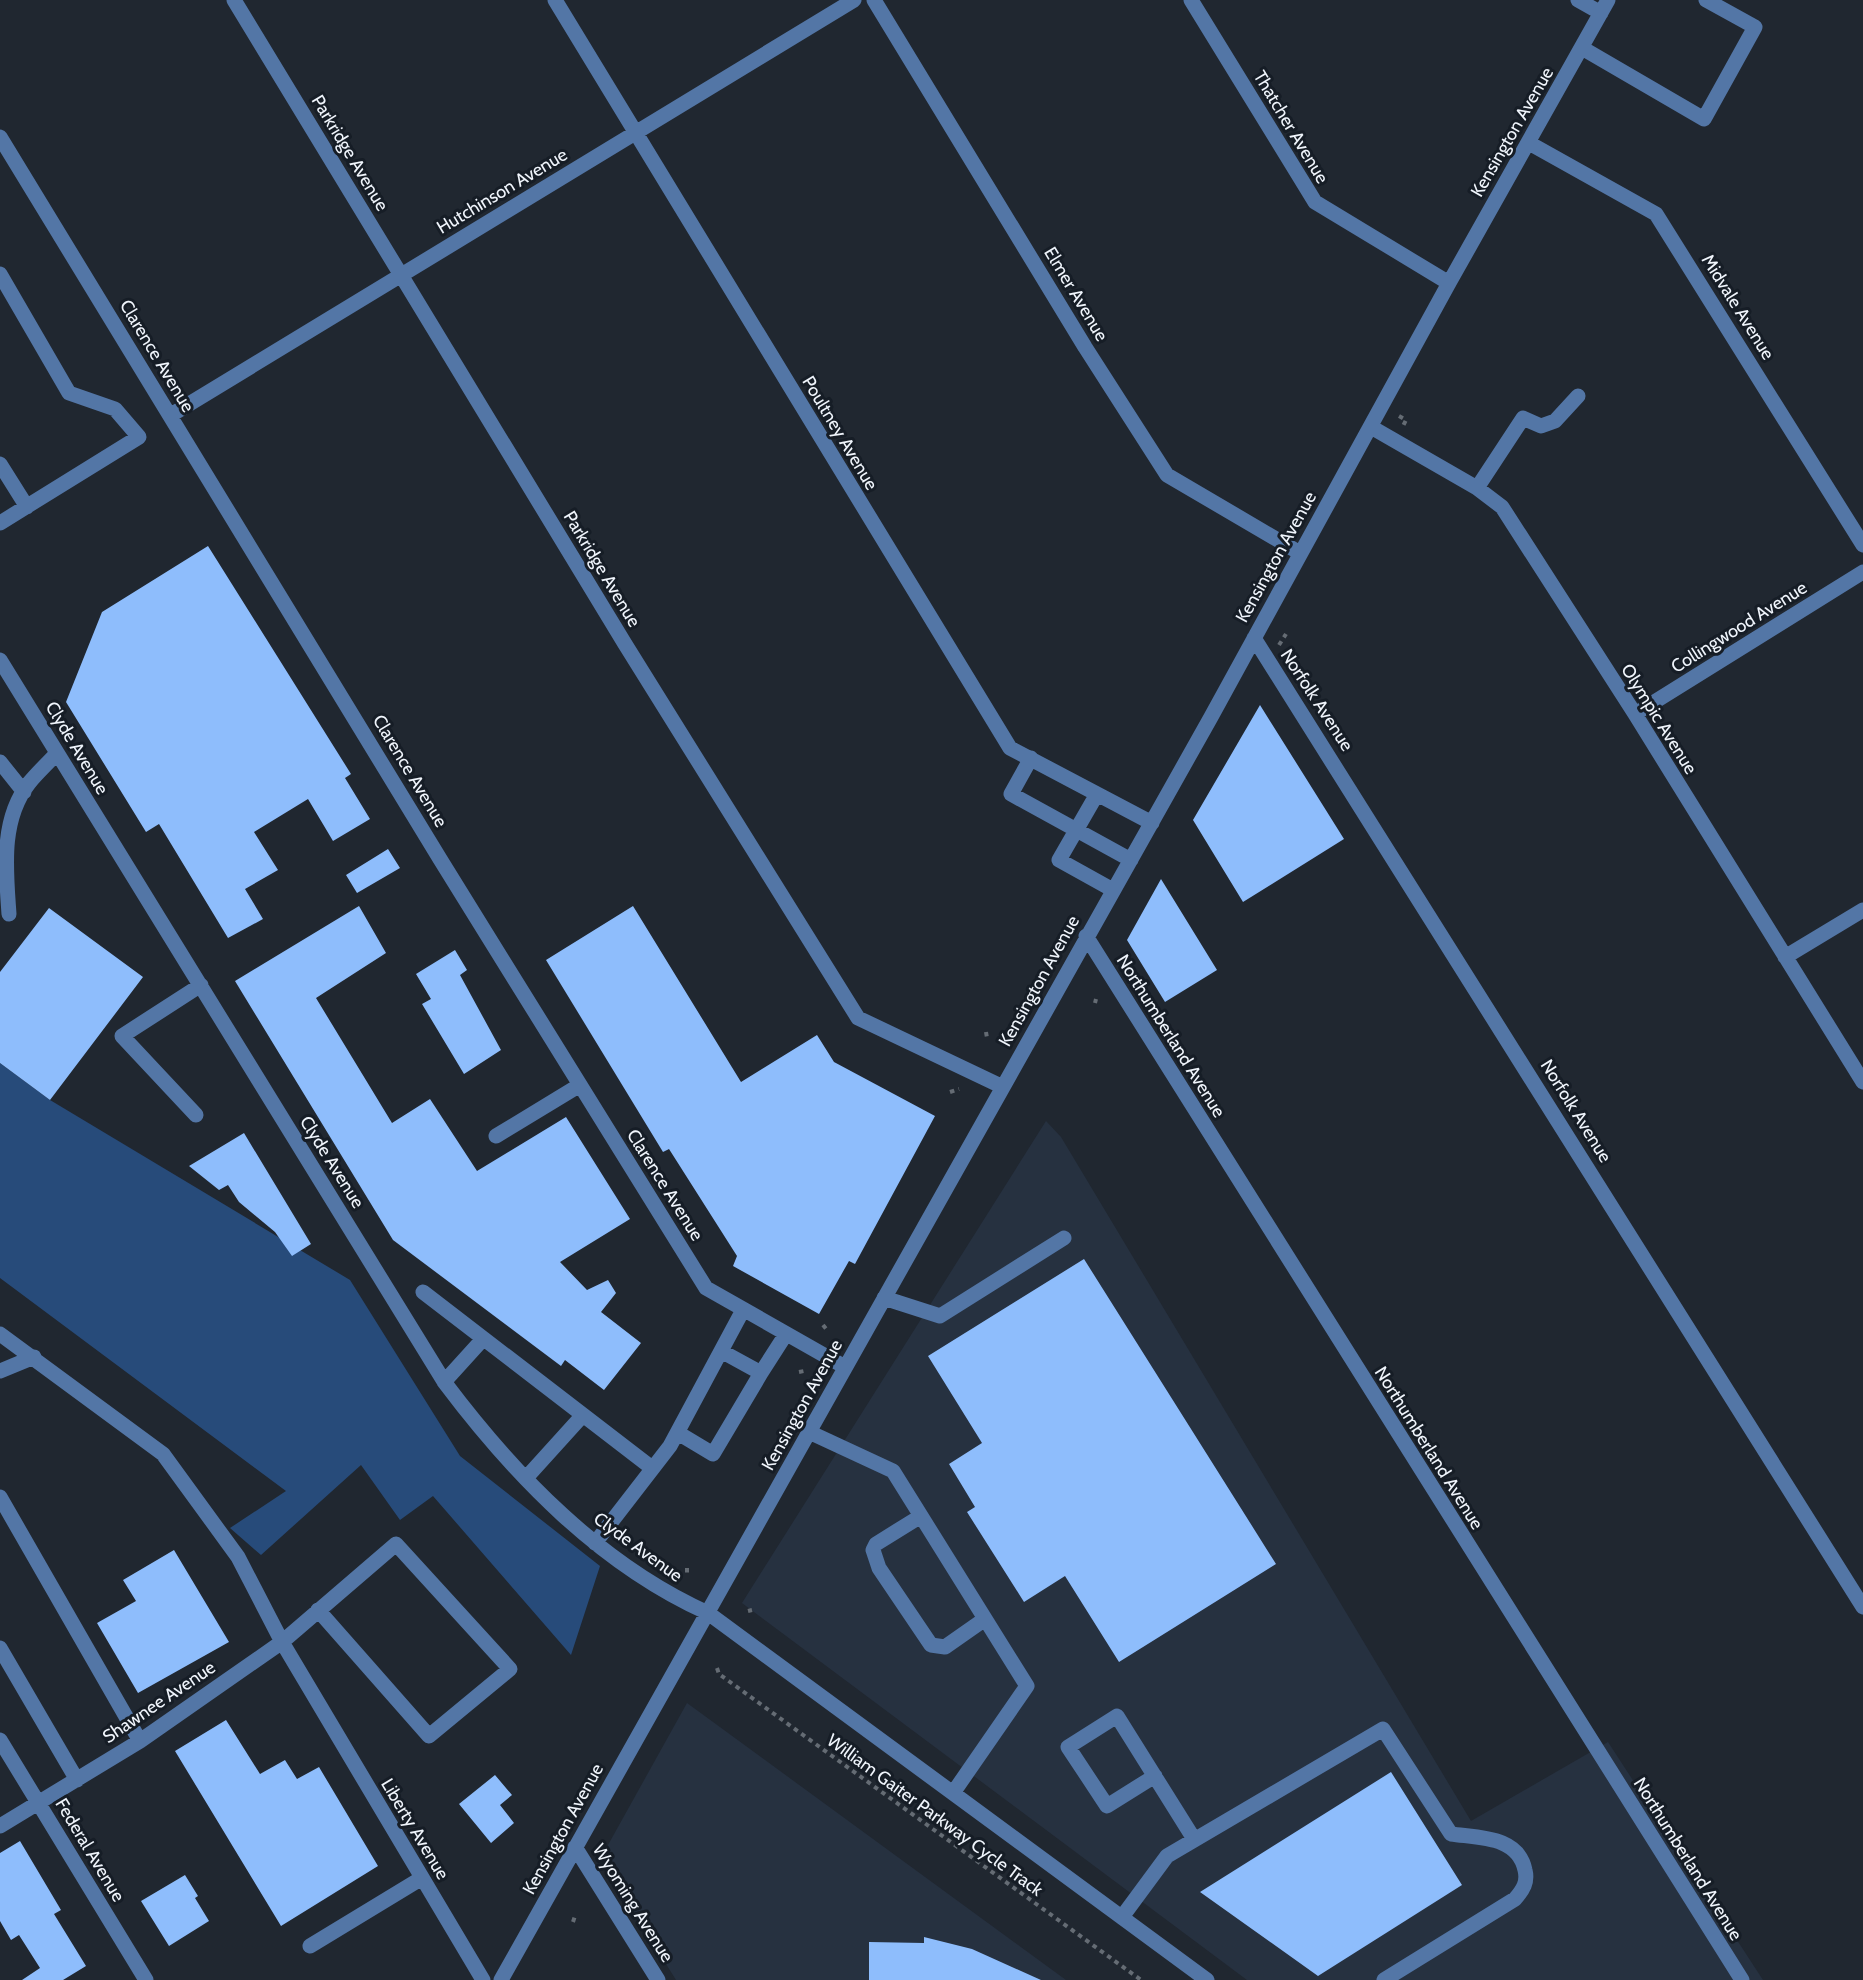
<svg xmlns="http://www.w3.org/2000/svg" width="1863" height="1980" font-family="Cabin,sans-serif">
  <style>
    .built { fill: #263140 }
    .green { fill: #274b7a }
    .building { fill: #8ebdfc }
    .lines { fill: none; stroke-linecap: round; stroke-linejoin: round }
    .path { stroke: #656c74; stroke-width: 4; stroke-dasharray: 4.5 4.5; stroke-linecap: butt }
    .minor { stroke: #5376a6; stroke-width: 15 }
    .labels { text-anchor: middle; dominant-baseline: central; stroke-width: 6; stroke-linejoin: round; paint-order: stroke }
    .street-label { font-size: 18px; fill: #f0f5fc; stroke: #161d26 }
  </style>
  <rect width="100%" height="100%" fill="#202730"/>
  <!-- built -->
  <path class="built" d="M 1046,1121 L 1061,1137 L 1471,1821 L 1608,1742 L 1763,1980 L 1247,1980 L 742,1603 Z
    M 687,1703 L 1066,1980 L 676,1980 L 607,1869 L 603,1854 Z"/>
  <!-- green -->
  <path class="green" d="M 0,1063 L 50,1100 L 350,1280 L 460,1456 L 600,1566 L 571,1655 L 433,1496 L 400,1520 L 361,1465 L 261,1555 L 230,1528 L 286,1491 L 0,1278 Z"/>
  <!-- building -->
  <path class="building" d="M 208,546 L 351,774 L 345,778 L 370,819 L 333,841 L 308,799 L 254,832 L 278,870 L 245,889 L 263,919 L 228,938 L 159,824 L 146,832 L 66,702 L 102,612 Z
    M 1260,705 L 1344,839 L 1243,902 L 1193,820 Z
    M 388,849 L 400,868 L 357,893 L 346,875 Z
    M 1161,879 L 1217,970 L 1165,1002 L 1127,940 Z
    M 359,906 L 386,953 L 316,998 L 392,1123 L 430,1099 L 477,1171 L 566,1117 L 630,1219 L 560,1262 L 587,1290 L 608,1280 L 616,1293 L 601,1312 L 641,1343 L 604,1390 L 565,1360 L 561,1366 L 393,1240 L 235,981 Z
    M 633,906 L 741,1082 L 817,1035 L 834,1062 L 935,1116 L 855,1264 L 849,1261 L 819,1314 L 733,1266 L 737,1256 L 669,1149 L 663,1152 L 546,960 Z
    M 49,908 L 143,977 L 50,1100 L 0,1063 L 0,972 Z
    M 455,950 L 467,970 L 460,975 L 501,1050 L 464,1074 L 422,1004 L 431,999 L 416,974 Z
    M 244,1133 L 311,1244 L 292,1256 L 275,1232 L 239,1202 L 228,1185 L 219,1190 L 189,1166 Z
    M 1084,1259 L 1276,1564 L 1119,1662 L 1065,1576 L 1024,1602 L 967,1512 L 975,1507 L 949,1464 L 982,1443 L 928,1356 Z
    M 174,1550 L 229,1642 L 138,1693 L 97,1623 L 136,1601 L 123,1580 Z
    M 226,1720 L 260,1774 L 285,1760 L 297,1779 L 319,1767 L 378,1866 L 281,1926 L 175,1751 Z
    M 1391,1772 L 1462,1885 L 1318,1976 L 1200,1892 Z
    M 495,1775 L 512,1795 L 500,1805 L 514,1823 L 491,1843 L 459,1804 Z
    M 20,1841 L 61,1910 L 54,1914 L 86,1966 L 63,1980 L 22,1980 L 40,1968 L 19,1935 L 11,1940 L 0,1921 L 0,1853 Z
    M 185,1875 L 198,1896 L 195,1898 L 209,1921 L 169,1946 L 141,1901 Z
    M 924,1937 L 972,1949 L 1041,1980 L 869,1980 L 869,1942 L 924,1943 Z"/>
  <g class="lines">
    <!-- path -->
    <path class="path" d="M 1399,416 L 1406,420 L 1403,426
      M 1279,645 L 1286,634
      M 1095,1003 L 1096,999
      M 986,1032 L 987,1038
      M 950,1092 L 959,1089
      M 823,1325 L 827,1330
      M 799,1372 L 804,1371
      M 687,1568 L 687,1574
      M 748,1611 L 752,1610
      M 717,1668 L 719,1674 L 1141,1980
      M 573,1922 L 575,1916"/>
    <!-- minor -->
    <path class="minor" d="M 234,0 L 625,644 L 858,1018 L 1003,1087
      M 555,0 L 1010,748 L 1152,823
      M 874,0 L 1085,347 L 1167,475 L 1300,553
      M 1191,0 L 1315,202 L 1449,283
      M 1578,0 L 1601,13
      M 1582,48 L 1704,119 L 1755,27 L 1706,0
      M 0,137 L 440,859 L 706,1288 L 845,1367
      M 1529,143 L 1656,214 L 1863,545
      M 0,274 L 69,393 L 115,409 L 139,437 L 0,523
      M 171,415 L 854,0
      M 1371,427 L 1477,488 L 1502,507 L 1635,714 L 1863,1082
      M 0,464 L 27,507
      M 1477,488 L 1523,418 L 1541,426 L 1555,421 L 1578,396
      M 1254,638 L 1863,1607
      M 0,660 L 445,1383 C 515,1476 601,1565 708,1613 L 1207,1980
      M 1635,714 L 1863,572
      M 1031,758 L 1011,794 L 1131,860
      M 0,762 L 24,792
      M 1097,794 L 1059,860 L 1113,890
      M 9,914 C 6,870 0,820 29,783 C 37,773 48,763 57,753
      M 1086,936 L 1742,1980
      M 1785,957 L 1863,910
      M 196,1115 L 122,1036 L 201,985
      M 496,1136 L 580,1085
      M 423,1292 L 652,1468
      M 884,1298 L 940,1316 L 1064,1238
      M 0,1334 L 163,1454 L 238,1557 L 282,1642 L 396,1544 L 510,1669 L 429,1736 L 318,1610
      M 0,1371 L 34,1357
      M 761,1373 L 786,1334
      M 444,1382 L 483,1339
      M 809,1432 L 893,1471 L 1027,1686 L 953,1793
      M 678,1433 L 713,1454 L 761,1373 L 721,1351
      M 526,1478 L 583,1415
      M 0,1497 L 140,1741
      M 921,1516 L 876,1544 L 873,1550 L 879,1568 L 931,1645 L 945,1647 L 985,1619
      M 595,1543 L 670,1446 L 743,1310
      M 0,1648 L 77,1780
      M 0,1740 L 146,1980
      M 1155,1776 L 1107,1806 L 1068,1747 L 1117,1716 L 1194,1839
      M 0,1826 L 140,1741 L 282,1642 L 483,1980
      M 575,1847 L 658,1980
      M 1122,1917 L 1167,1856 L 1383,1729 L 1451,1834 C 1479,1838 1518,1836 1525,1870 C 1528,1882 1523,1890 1515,1899 L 1384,1980
      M 310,1946 L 422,1878
      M 501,1980 L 1211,717 L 1449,283 L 1608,0"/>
  </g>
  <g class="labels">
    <!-- street labels -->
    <g class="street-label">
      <text transform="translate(1291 127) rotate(59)">Thatcher Avenue</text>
      <text transform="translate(1512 132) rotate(-60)">Kensington Avenue</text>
      <text transform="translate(350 153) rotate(59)">Parkridge Avenue</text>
      <text transform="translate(502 191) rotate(-31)">Hutchinson Avenue</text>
      <text transform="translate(1076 294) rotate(59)">Elmer Avenue</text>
      <text transform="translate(1738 307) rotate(58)">Midvale Avenue</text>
      <text transform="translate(157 356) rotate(59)">Clarence Avenue</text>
      <text transform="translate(840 433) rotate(59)">Poultney Avenue</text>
      <text transform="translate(1276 557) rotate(-61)">Kensington Avenue</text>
      <text transform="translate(602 569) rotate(59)">Parkridge Avenue</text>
      <text transform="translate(1739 627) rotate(-32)">Collingwood Avenue</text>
      <text transform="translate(1317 700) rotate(57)">Norfolk Avenue</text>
      <text transform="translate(1659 719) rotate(58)">Olympic Avenue</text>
      <text transform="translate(77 748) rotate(59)">Clyde Avenue</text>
      <text transform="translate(410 771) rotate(59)">Clarence Avenue</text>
      <text transform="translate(1039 981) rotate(-61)">Kensington Avenue</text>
      <text transform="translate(1171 1036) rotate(58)">Northumberland Avenue</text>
      <text transform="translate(1576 1111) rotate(58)">Norfolk Avenue</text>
      <text transform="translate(332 1162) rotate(58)">Clyde Avenue</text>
      <text transform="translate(665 1185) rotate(58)">Clarence Avenue</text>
      <text transform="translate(802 1405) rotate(-61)">Kensington Avenue</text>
      <text transform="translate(1429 1448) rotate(58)">Northumberland Avenue</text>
      <text transform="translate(638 1547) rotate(36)">Clyde Avenue</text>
      <text transform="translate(159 1702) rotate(-34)">Shawnee Avenue</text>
      <text transform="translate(935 1815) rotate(36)">William Gaiter Parkway Cycle Track</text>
      <text transform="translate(415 1829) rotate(59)">Liberty Avenue</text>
      <text transform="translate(563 1829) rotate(-61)">Kensington Avenue</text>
      <text transform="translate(90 1850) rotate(59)">Federal Avenue</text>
      <text transform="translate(1688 1859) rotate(58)">Northumberland Avenue</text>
      <text transform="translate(633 1903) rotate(58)">Wyoming Avenue</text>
    </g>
  </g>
</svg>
